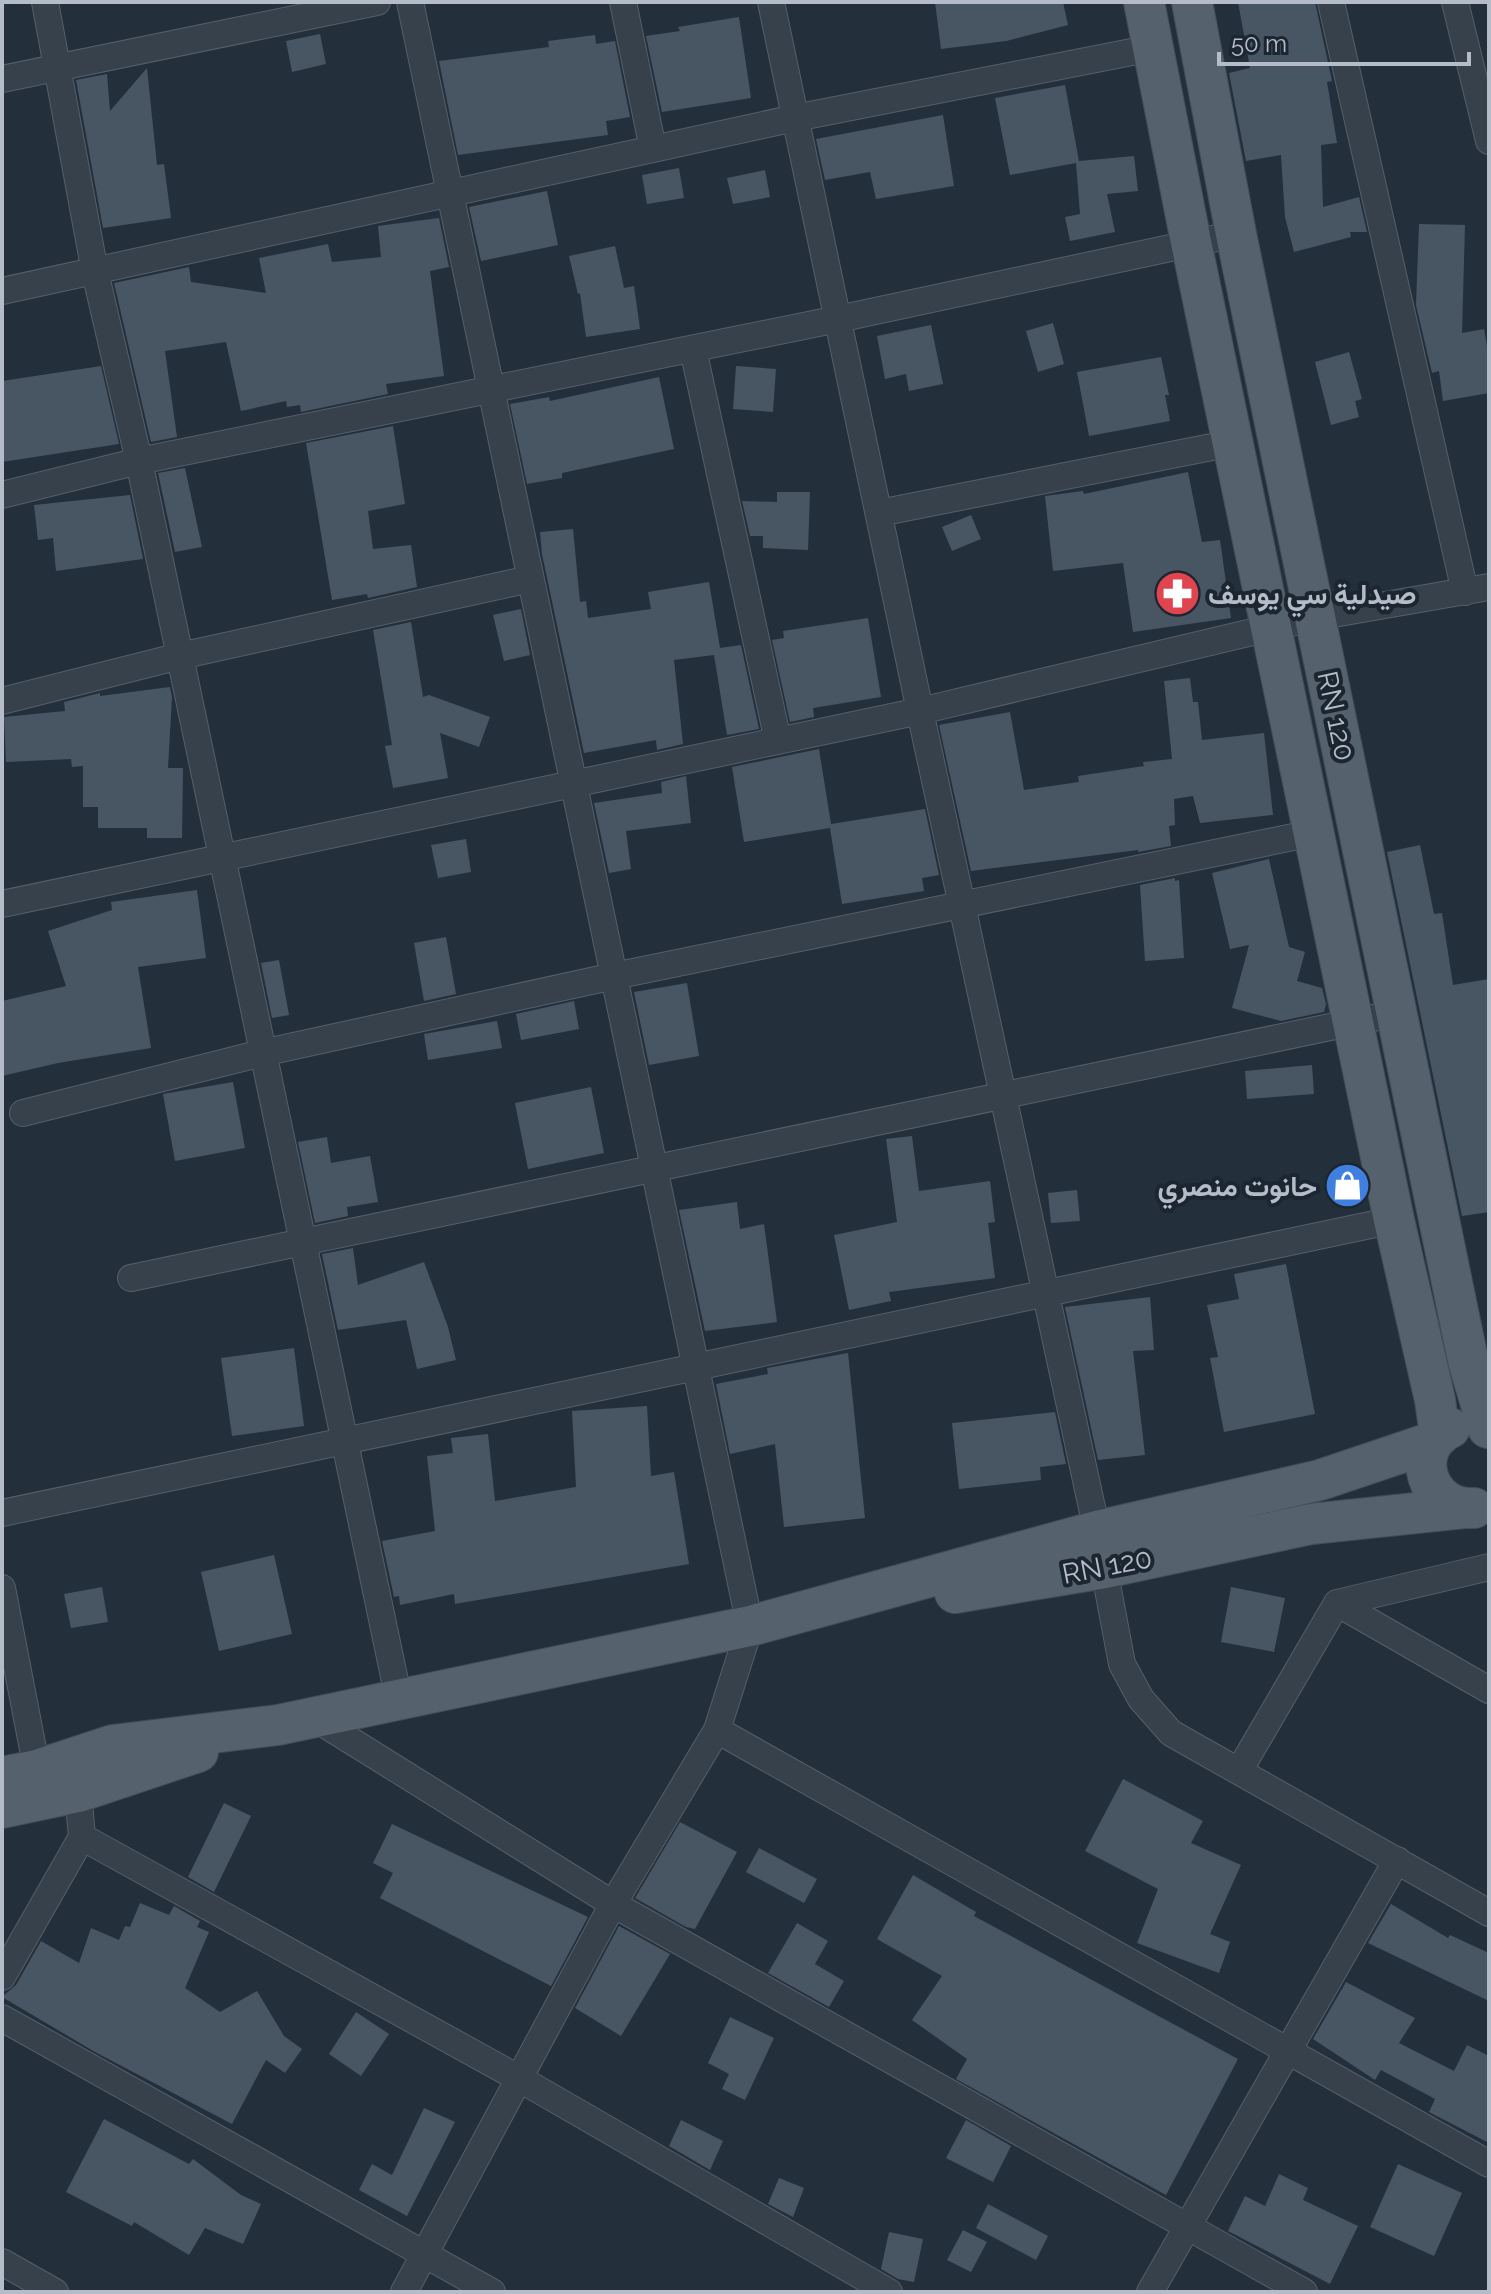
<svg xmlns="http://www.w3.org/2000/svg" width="1491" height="2294" font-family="Raleway,Vazirmatn,sans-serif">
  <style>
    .building { fill: #485563 }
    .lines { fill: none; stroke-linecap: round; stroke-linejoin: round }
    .street-casing { stroke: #555f6a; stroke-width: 28 }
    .primary-casing { stroke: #434d58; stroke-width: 42 }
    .street { stroke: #37414c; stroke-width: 26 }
    .primary { stroke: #55616c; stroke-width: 40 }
    .labels { text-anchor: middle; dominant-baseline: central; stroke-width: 8; stroke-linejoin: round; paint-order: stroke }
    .poi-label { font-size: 28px; font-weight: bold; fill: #b3bcc8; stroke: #1c2631; text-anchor: start }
    .street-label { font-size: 28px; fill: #b3bcc8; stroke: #1c2631 }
  </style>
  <rect width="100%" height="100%" fill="#23303c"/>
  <!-- building -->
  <path class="building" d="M 935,2 L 1063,2 L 1068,25 L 1006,41 L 941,49 Z
    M 1238,2 L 1315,2 L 1332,81 L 1327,82 L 1337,143 L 1321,145 L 1323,207 L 1359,197 L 1367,232 L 1350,232 L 1351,237 L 1294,252 L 1285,217 L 1281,155 L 1246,161 L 1229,73 L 1250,68 Z
    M 739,17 L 751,98 L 662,112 L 646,36 L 680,31 L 678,27 Z
    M 320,34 L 326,64 L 292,72 L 286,41 Z
    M 595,35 L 596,44 L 615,41 L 630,117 L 606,121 L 608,135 L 458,155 L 439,61 L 549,47 L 548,41 Z
    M 147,68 L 157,165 L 164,164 L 171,218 L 103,228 L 76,80 L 107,74 L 110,111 Z
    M 1065,85 L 1079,161 L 1134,156 L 1138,191 L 1107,194 L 1115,232 L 1070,241 L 1065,217 L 1080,214 L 1076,163 L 1010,175 L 995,98 Z
    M 943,115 L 954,186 L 876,199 L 870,172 L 825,180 L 816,139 Z
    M 679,168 L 684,198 L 647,204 L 642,175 Z
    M 765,170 L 770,197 L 733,204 L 727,178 Z
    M 547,191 L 558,245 L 481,261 L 469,207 Z
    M 439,218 L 449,267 L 430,271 L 444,376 L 386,384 L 388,394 L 301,412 L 300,405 L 287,407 L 286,401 L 241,411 L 226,342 L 165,351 L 177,437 L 151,442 L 114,283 L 189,267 L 191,282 L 266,293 L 259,258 L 328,244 L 332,262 L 381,257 L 378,226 Z
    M 1419,224 L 1465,225 L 1462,333 L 1484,329 L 1489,358 L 1489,393 L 1443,401 L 1439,371 L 1432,373 L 1416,305 Z
    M 615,246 L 624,288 L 634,286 L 640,329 L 586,337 L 580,293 L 578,294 L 569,256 Z
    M 1053,323 L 1064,364 L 1038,372 L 1026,331 Z
    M 931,325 L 943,384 L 909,391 L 906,374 L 885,379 L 877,336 Z
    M 1349,352 L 1362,399 L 1355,401 L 1359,417 L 1331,425 L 1315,362 Z
    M 1161,357 L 1169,395 L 1165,395 L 1170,421 L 1089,436 L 1077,372 Z
    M 101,366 L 119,444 L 2,462 L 2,381 Z
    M 736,366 L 776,369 L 773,412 L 733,409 Z
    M 659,377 L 674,449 L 562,473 L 562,478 L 527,484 L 510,404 L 549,397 L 550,401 Z
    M 393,426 L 405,504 L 368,511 L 373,549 L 411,545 L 417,587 L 368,598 L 367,594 L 332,600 L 306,443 Z
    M 185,468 L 202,547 L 175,552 L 158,473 Z
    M 1188,472 L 1202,542 L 1220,540 L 1231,618 L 1133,632 L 1123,563 L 1053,571 L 1045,496 L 1083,491 L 1084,494 Z
    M 777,492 L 810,492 L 808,550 L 763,548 L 763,536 L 750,536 L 742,501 L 777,502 Z
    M 130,495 L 143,559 L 56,571 L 53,538 L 38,540 L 34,505 Z
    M 971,515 L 981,539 L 952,551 L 942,527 Z
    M 573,529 L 580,602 L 586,601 L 588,618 L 651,609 L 648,592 L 709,582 L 720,648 L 741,645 L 759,729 L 727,735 L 714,655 L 674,660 L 683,744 L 657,750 L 656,740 L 584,753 L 542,554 L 540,532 Z
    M 521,609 L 530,655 L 504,661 L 493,615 Z
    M 868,618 L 881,697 L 813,708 L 814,717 L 790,722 L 772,640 L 784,638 L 783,631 Z
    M 411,622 L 423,697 L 429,695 L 490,717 L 479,747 L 440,733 L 448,778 L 393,788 L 385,746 L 392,745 L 373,630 Z
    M 1190,678 L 1193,702 L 1198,702 L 1202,740 L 1264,733 L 1273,815 L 1200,823 L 1193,796 L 1174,799 L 1175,825 L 1169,826 L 1171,846 L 1138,852 L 1138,850 L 971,871 L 939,725 L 1010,712 L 1024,790 L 1079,782 L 1078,776 L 1144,766 L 1143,762 L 1172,759 L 1164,681 Z
    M 170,687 L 172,697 L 168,768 L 183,768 L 182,838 L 147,838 L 147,828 L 98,828 L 98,807 L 83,807 L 83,766 L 72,767 L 71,759 L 6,762 L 4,717 L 65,711 L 64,702 L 100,693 L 100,696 Z
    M 819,749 L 831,824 L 925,809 L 939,875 L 922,878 L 924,891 L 842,904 L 830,828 L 744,842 L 732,767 Z
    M 686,776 L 691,823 L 626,831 L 631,869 L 609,873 L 594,803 L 662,793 L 661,782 Z
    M 466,839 L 471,872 L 438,878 L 431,845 Z
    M 1420,845 L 1434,914 L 1442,913 L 1453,985 L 1489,979 L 1489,1212 L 1462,1216 L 1387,852 Z
    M 1269,859 L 1289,947 L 1305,952 L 1297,981 L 1322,988 L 1326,1004 L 1324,1012 L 1281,1021 L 1232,1008 L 1249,945 L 1230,949 L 1212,873 Z
    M 1175,878 L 1175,881 L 1179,880 L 1184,958 L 1145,961 L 1140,885 Z
    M 197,890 L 206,958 L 138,967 L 151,1048 L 58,1063 L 2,1076 L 2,1001 L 66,986 L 48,931 L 112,910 L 111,902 Z
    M 446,937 L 456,994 L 424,1001 L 414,943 Z
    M 279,960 L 289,1015 L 272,1018 L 261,963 Z
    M 687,983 L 699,1056 L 649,1065 L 634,992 Z
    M 574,1001 L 579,1029 L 521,1040 L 516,1014 Z
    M 497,1021 L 502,1048 L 428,1060 L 424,1034 Z
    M 1312,1065 L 1314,1094 L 1247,1099 L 1245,1071 Z
    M 233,1082 L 245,1148 L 175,1161 L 163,1094 Z
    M 591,1087 L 604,1153 L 528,1169 L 515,1103 Z
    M 912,1136 L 919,1191 L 990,1181 L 995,1222 L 988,1223 L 995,1278 L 889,1292 L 891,1301 L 849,1310 L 834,1235 L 897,1222 L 886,1139 Z
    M 327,1137 L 331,1163 L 370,1156 L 378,1202 L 347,1207 L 348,1216 L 315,1223 L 298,1142 Z
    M 1077,1190 L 1080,1221 L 1051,1223 L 1048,1193 Z
    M 737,1202 L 740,1229 L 764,1224 L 777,1322 L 705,1331 L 679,1210 Z
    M 353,1248 L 358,1285 L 424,1262 L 448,1327 L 456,1360 L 417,1369 L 406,1320 L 338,1330 L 322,1254 Z
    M 1286,1264 L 1315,1414 L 1224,1432 L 1210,1358 L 1218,1357 L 1207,1305 L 1239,1299 L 1234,1274 Z
    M 1150,1297 L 1154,1350 L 1133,1351 L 1145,1455 L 1098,1460 L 1065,1307 Z
    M 294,1348 L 304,1426 L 232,1436 L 221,1358 Z
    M 848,1353 L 865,1518 L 784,1527 L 775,1444 L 730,1454 L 716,1384 L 768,1374 L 767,1368 Z
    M 647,1406 L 651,1476 L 674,1472 L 689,1564 L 455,1604 L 454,1594 L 400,1605 L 399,1596 L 394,1597 L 382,1541 L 435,1531 L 427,1456 L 453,1453 L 451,1438 L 488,1434 L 495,1501 L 576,1487 L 572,1411 Z
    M 1055,1412 L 1066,1464 L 1040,1467 L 1041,1480 L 959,1489 L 952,1423 Z
    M 274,1555 L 292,1634 L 219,1651 L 201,1572 Z
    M 102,1587 L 108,1622 L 71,1628 L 64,1594 Z
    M 1231,1587 L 1285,1598 L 1274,1652 L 1221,1642 Z
    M 1123,1779 L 1203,1821 L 1191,1843 L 1241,1865 L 1210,1934 L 1230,1942 L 1219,1973 L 1137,1943 L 1158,1889 L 1085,1851 Z
    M 224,1803 L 251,1816 L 214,1892 L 188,1877 Z
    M 680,1822 L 737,1852 L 695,1929 L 686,1927 L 635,1898 Z
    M 392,1824 L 588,1917 L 551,1986 L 380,1898 L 393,1873 L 373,1863 Z
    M 759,1848 L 817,1879 L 804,1903 L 746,1872 Z
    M 913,1875 L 976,1912 L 974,1916 L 1238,2059 L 1166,2195 L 956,2079 L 967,2059 L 912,2020 L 942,1976 L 877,1939 Z
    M 140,1903 L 169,1915 L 174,1906 L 200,1921 L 197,1927 L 209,1932 L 185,1988 L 220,2012 L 257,1991 L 284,2036 L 302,2049 L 285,2073 L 266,2060 L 232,2124 L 95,2052 L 2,1997 L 16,1985 L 41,1941 L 79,1963 L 91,1928 L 119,1940 L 125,1926 L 130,1927 Z
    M 1391,1904 L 1448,1938 L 1450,1935 L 1489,1953 L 1489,2001 L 1368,1943 Z
    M 797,1923 L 828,1941 L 815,1964 L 844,1981 L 829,2007 L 768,1973 Z
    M 619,1926 L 670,1954 L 621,2036 L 575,2008 Z
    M 1346,1982 L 1415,2018 L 1399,2043 L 1454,2071 L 1467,2045 L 1489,2056 L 1489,2143 L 1429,2112 L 1435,2099 L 1381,2070 L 1375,2080 L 1313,2039 Z
    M 356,2012 L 389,2034 L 361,2076 L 329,2054 Z
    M 730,2017 L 774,2038 L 745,2100 L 722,2089 L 729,2074 L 708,2063 Z
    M 424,2108 L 455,2122 L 407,2216 L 359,2190 L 372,2164 L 392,2175 Z
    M 104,2119 L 189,2164 L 193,2159 L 241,2195 L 261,2204 L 243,2244 L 205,2228 L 189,2255 L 134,2222 L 132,2226 L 66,2192 Z
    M 681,2120 L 723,2141 L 710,2170 L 669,2146 Z
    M 966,2120 L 1011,2146 L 993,2182 L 946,2158 Z
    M 1398,2164 L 1462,2193 L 1434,2256 L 1370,2227 Z
    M 1279,2174 L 1308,2188 L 1303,2200 L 1358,2226 L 1330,2284 L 1228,2231 L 1245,2196 L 1265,2206 Z
    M 779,2178 L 804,2188 L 793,2217 L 768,2204 Z
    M 988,2204 L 1048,2236 L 1036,2260 L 976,2228 Z
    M 963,2230 L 987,2242 L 971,2272 L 947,2260 Z
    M 889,2232 L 923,2239 L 914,2282 L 898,2279 L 881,2269 Z"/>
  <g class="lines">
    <defs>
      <path id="street" d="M 45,2 L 95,272 L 139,461 L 399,1700
        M 623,2 L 653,149
        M 771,2 L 920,711 L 1097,1531 L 1122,1664 L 1141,1699 L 1171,1733 L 1489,1913
        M 1331,2 L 1465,592
        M 1455,2 L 1489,141
        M 2,79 L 377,2
        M 2,291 L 795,118 L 1152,48
        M 693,349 L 778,741
        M 2,495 L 139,461 L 838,319 L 1236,234
        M 879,513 L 1232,443
        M 2,701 L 180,656 L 530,579
        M 2,904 L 920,711 L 1316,617 L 1489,587
        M 23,1113 L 262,1053 L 614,976 L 1313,833
        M 131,1278 L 1397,1013
        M 2,1513 L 1394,1220
        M 2,1588 L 37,1770
        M 1337,1603 L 1489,1690
        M 313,1717 L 613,1904 L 1304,2292
        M 717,1730 L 1489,2164
        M 1239,1771 L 1337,1603 L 1489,1567
        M 82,1837 L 520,2079 L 889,2292
        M 2,1977 L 82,1837 L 78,1792
        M 2,2018 L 492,2292
        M 2,2262 L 55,2292
        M 404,2292 L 613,1904 L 717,1730 L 750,1626 L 410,2
        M 1150,2292 L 1397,1860"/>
      <path id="primary" d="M 1144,2 L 1191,242 L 1394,1220 L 1435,1400 L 1440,1435
        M 1192,2 L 1236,234 L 1468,1360 L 1488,1428
        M 1450,1428 C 1407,1449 1427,1511 1474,1508
        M 955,1593 L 1105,1568 L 1311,1524 L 1464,1508
        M 2,1777 L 37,1770 L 113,1745 L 278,1725 L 750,1626 L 1097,1531 L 1320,1480 L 1433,1442
        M 2,1808 L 78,1792 L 198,1752"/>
    </defs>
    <!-- street casing -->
    <use href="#street" class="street-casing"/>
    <!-- primary casing -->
    <use href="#primary" class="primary-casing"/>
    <!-- street -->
    <use href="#street" class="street"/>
    <!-- primary -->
    <use href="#primary" class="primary"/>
  </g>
  <!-- icons -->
  <defs>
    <symbol id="pharmacy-disc" viewBox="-11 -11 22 22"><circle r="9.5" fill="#e0444e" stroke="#1c2631"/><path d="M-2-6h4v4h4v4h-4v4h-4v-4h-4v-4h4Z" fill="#fff"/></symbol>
    <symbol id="shop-disc" viewBox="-11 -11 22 22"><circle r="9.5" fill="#3f7fe0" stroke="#1c2631"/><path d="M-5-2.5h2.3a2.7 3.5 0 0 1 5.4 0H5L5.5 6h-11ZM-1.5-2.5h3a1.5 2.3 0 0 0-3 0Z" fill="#fff"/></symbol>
  </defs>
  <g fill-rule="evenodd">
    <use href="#pharmacy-disc" x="1152" y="568" width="51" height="51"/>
    <use href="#shop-disc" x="1322" y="1160" width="51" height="51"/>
  </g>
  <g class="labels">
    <!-- poi labels -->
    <g class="poi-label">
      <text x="1208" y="594">صيدلية سي يوسف</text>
      <text x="1317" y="1186" text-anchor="end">حانوت منصري</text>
    </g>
    <!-- street labels -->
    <g class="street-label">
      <text transform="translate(1336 716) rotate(78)">RN 120</text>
      <text transform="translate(1107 1566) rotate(-11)">RN 120</text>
    </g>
  </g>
  <!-- border -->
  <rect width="1491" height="2294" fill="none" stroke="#b3bcc8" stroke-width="8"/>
  <!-- scale -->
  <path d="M1219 52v12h250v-12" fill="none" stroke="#b3bcc8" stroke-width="4"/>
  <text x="1231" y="52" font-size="24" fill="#b3bcc8" stroke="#1c2631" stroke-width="6" paint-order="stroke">50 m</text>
</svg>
